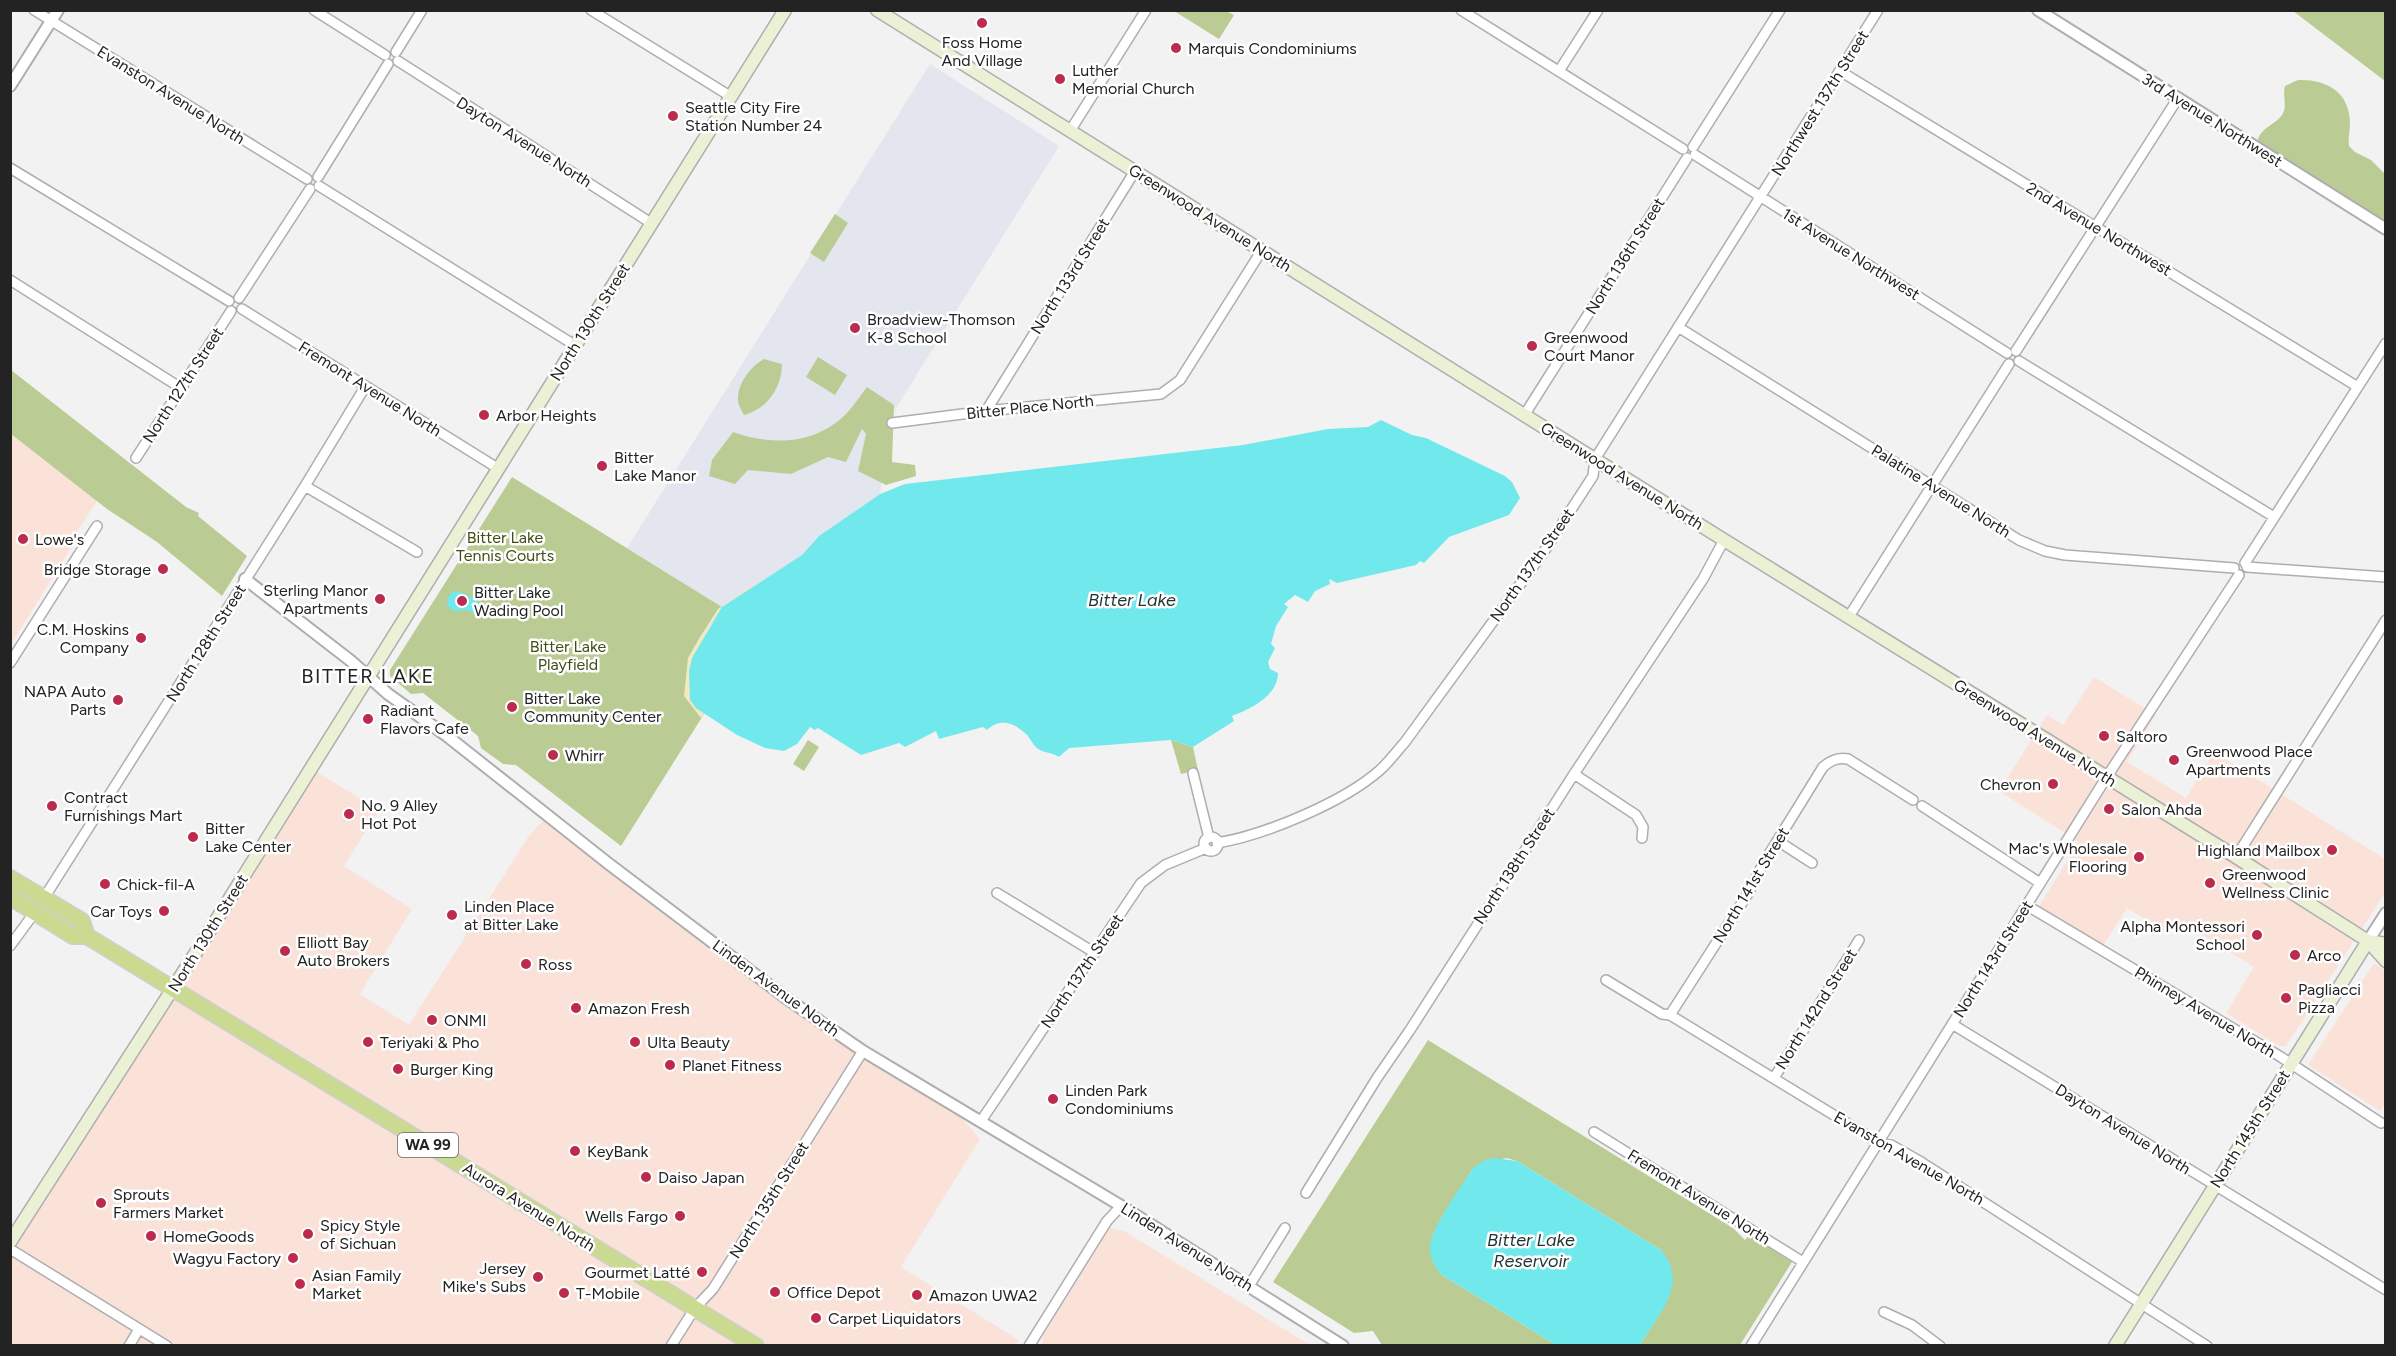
<svg xmlns="http://www.w3.org/2000/svg" width="2396" height="1356" font-family="Figtree,sans-serif">
  <style>
    .commercial { fill: #fbe2d9 }
    .built { fill: #e4e6ef }
    .green { fill: #bacc93 }
    .sand { fill: #f2e9c3 }
    .water { fill: #71e9ec }
    .lines { fill: none; stroke-linecap: round; stroke-linejoin: round }
    .minor-casing { stroke: #aeaeb0; stroke-width: 12 }
    .tertiary-casing { stroke: #aeaeb0; stroke-width: 14 }
    .secondary-casing { stroke: #aeaeb0; stroke-width: 15 }
    .trunk-casing { stroke: #cfcfcf; stroke-width: 18 }
    .minor { stroke: #fff; stroke-width: 9 }
    .tertiary { stroke: #fff; stroke-width: 10 }
    .secondary { stroke: #ebf1d5; stroke-width: 12 }
    .trunk { stroke: #cada90; stroke-width: 15 }
    .poi-dot { fill: #bc2b4e; stroke: #fff; stroke-width: 2 }
    .labels { text-anchor: middle; dominant-baseline: central; stroke-width: 5; stroke-linejoin: round; paint-order: stroke }
    .shield { fill: #fff; stroke: #656566; stroke-width: 1.5 }
    .shield-label { font-size: 15px; font-weight: bold; fill: #232324 }
    .poi-label { font-size: 16px; fill: #232324; stroke: #fff; text-anchor: start }
    .street-label { font-size: 16px; fill: #232324; stroke: #fff }
    .park-label { font-size: 16px; fill: #414f15; stroke: #fff }
    .water-label { font-size: 18px; font-style: italic; fill: #1f3435; stroke: #fff }
    .quarter-label { font-size: 20px; letter-spacing: 1.5px; fill: #232324; stroke: #fff }
  </style>
  <rect width="100%" height="100%" fill="#f2f2f3"/>
  <!-- commercial -->
  <path class="commercial" d="M 11,434 L 97,501 L 74,536 L 71,548 L 11,644 Z
    M 2094,677 L 2156,715 L 2127,762 L 2186,798 L 2214,752 L 2385,859 L 2385,893 L 2286,1046 L 2279,1046 L 2226,1013 L 2254,967 L 2175,918 L 2166,932 L 2127,908 L 2103,946 L 2039,906 L 2079,842 L 1999,791 L 2047,715 L 2063,725 Z
    M 312,769 L 379,810 L 344,866 L 412,909 L 360,994 L 409,1025 L 528,837 L 549,814 L 786,998 L 945,1099 L 980,1139 L 901,1267 L 1019,1340 L 1016,1346 L 11,1345 L 10,1242 Z
    M 2374,963 L 2386,971 L 2386,1102 L 2380,1111 L 2308,1065 Z
    M 1110,1228 L 1124,1231 L 1310,1345 L 1042,1345 L 1043,1335 Z"/>
  <!-- built -->
  <path class="built" d="M 930,64 L 1059,146 L 893,413 L 880,494 L 819,536 L 802,555 L 722,607 L 627,548 Z"/>
  <!-- green -->
  <path class="green" d="M 1174,11 L 1226,11 L 1234,15 L 1219,39 Z
    M 2293,11 L 2385,11 L 2385,81 Z
    M 2298,80 C 2327,79 2349,92 2350,122 C 2350,130 2348,138 2349,146 L 2355,152 L 2371,160 L 2385,174 L 2385,223 L 2259,142 L 2258,139 C 2262,127 2275,125 2282,115 C 2288,106 2282,96 2285,86 Z
    M 835,214 L 848,223 L 824,262 L 810,253 Z
    M 818,357 L 847,375 L 835,395 L 806,377 Z
    M 764,359 L 782,364 C 782,388 767,409 744,415 C 742,411 738,405 738,400 C 737,384 751,366 764,359 Z
    M 11,370 L 186,507 L 199,513 L 198,516 L 247,556 L 222,596 L 157,542 L 107,509 L 11,434 Z
    M 867,387 L 894,405 L 892,462 L 915,465 L 916,476 L 886,485 L 858,471 L 866,434 L 862,429 L 846,462 L 828,457 L 791,474 L 748,470 L 735,484 L 709,476 L 712,460 L 733,432 C 772,446 816,445 847,413 C 854,405 861,395 867,387 Z
    M 512,477 L 722,607 L 706,632 L 696,708 L 704,714 L 621,846 L 516,765 L 503,764 L 481,748 L 478,736 L 423,693 L 411,694 L 390,676 L 390,670 Z
    M 808,740 L 819,747 L 804,771 L 793,764 Z
    M 1171,740 L 1193,747 L 1198,770 L 1181,774 Z
    M 1428,1040 L 1733,1228 L 1745,1240 L 1749,1235 L 1792,1262 L 1740,1345 L 1640,1345 L 1669,1297 L 1661,1250 L 1517,1161 L 1506,1158 L 1473,1168 L 1433,1234 L 1442,1275 L 1556,1345 L 1382,1345 L 1373,1331 L 1354,1333 L 1273,1282 Z"/>
  <!-- sand -->
  <path class="sand" d="M 754,584 L 755,586 L 722,607 L 707,630 L 696,708 L 704,714 L 701,718 L 684,696 L 688,658 L 700,637 L 718,609 Z"/>
  <!-- water -->
  <path class="water" d="M 1381,420 L 1412,435 L 1426,438 L 1505,476 L 1512,482 L 1520,498 L 1509,515 L 1449,537 L 1424,563 L 1420,561 L 1416,565 L 1337,583 L 1329,579 L 1330,584 L 1315,591 L 1308,602 L 1295,595 L 1284,604 L 1288,607 L 1276,626 L 1271,644 L 1275,648 L 1268,662 L 1270,669 L 1278,673 C 1278,696 1250,709 1232,716 L 1234,721 L 1193,747 L 1171,740 L 1069,748 L 1059,757 C 1052,752 1042,753 1037,748 C 1032,744 1030,737 1025,733 C 1013,722 999,718 987,730 L 983,727 L 939,739 L 936,731 L 905,747 L 899,743 L 861,755 L 818,728 L 815,730 L 810,727 L 797,744 L 784,751 L 765,748 L 737,735 L 696,708 L 690,700 L 689,671 L 692,658 L 722,607 L 802,555 L 819,536 L 880,494 L 905,484 L 1243,445 L 1328,429 L 1368,427 Z
    M 455,591 C 466,593 475,598 482,607 L 475,614 C 472,613 470,611 466,610 C 461,609 457,613 452,610 C 443,605 448,594 455,591 Z
    M 1494,1158 L 1517,1161 L 1661,1250 C 1690,1284 1658,1315 1640,1345 L 1556,1345 L 1442,1275 C 1435,1267 1429,1258 1430,1246 C 1431,1227 1462,1186 1473,1168 L 1483,1161 Z"/>
  <g class="lines">
    <defs>
      <path id="minor" d="M 34,10 L 307,179
        M 314,10 L 385,55
        M 591,10 L 730,96
        M 1461,10 L 1683,149
        M 396,52 L 422,10
        M 398,61 L 651,223
        M 1559,71 L 1598,10
        M 1840,71 L 2358,387
        M 1070,131 L 1146,10
        M 1693,147 L 1780,10
        M 1695,155 L 2007,353
        M 10,168 L 229,301
        M 318,177 L 388,64
        M 319,186 L 576,346
        M 10,280 L 181,388
        M 239,298 L 310,189
        M 242,309 L 499,469
        M 1678,327 L 2019,540 L 2045,551 L 2065,555 L 2234,568
        M 2016,351 L 2178,98
        M 2019,361 L 2274,517
        M 986,411 L 1135,171
        M 1525,414 L 1687,158
        M 892,423 L 986,411 L 1161,394 L 1180,380 L 1262,250
        M 136,458 L 231,311
        M 305,486 L 417,552
        M 2245,563 L 2386,343
        M 2247,567 L 2386,577
        M 1848,618 L 2009,364
        M 10,663 L 97,526
        M 1193,773 L 1209,838
        M 1574,774 L 1636,815 L 1643,827 L 1642,838
        M 1922,806 L 2040,883
        M1204 844a7 7 0 1 1 14 0a7 7 0 1 1-14 0Z
        M 1778,841 L 1812,863
        M 1217,843 C 1265,835 1344,802 1380,770 C 1389,762 1397,751 1405,742 L 1543,553 L 1593,476 L 1595,459 L 1878,10
        M 2236,857 L 2386,620
        M 997,893 L 1095,953
        M 44,898 L 305,486 L 365,387
        M 2026,905 L 2281,1057 L 2381,1123
        M 10,946 L 35,912
        M 1606,980 L 1662,1014 L 1670,1015 L 1878,1142 L 1891,1145 L 1921,1162 L 2207,1346
        M 1670,1015 L 1749,892 L 1763,864 L 1823,767 C 1831,760 1838,757 1848,759 L 1913,800
        M 1952,1024 L 2386,1290
        M 1774,1078 L 1859,940
        M 981,1121 L 1141,883 L 1165,865 L 1206,848
        M 1594,1132 L 1803,1262
        M 1306,1193 L 1377,1078 L 1410,1030 L 1574,774 L 1703,579 L 1724,540
        M 10,1249 L 167,1346
        M 1249,1286 L 1285,1228
        M 1884,1312 L 1912,1325 L 1940,1346
        M 129,1346 L 139,1329
        M 671,1346 L 695,1308 L 713,1289 L 863,1051
        M 1029,1346 L 1107,1221 L 1121,1206
        M 1751,1346 L 2106,778 L 2239,575"/>
      <path id="tertiary" d="M 2038,10 L 2386,229
        M 10,86 L 58,10
        M 245,579 L 351,661 L 388,694 L 447,736 L 609,864 L 786,998 L 863,1051 L 1118,1204 L 1343,1346
        M 2368,941 L 2386,913"/>
      <path id="secondary" d="M 877,10 L 1724,540 L 2236,857 L 2368,941 L 2386,961
        M 2368,941 L 2386,944
        M 10,1242 L 195,954 L 785,10
        M 2115,1346 L 2368,941"/>
      <path id="trunk" d="M 10,878 L 82,921 L 87,936
        M 10,897 L 73,936 L 87,936 L 756,1346"/>
    </defs>
    <!-- minor casing -->
    <use href="#minor" class="minor-casing"/>
    <!-- tertiary casing -->
    <use href="#tertiary" class="tertiary-casing"/>
    <!-- secondary casing -->
    <use href="#secondary" class="secondary-casing"/>
    <!-- trunk casing -->
    <use href="#trunk" class="trunk-casing"/>
    <!-- minor -->
    <use href="#minor" class="minor"/>
    <!-- tertiary -->
    <use href="#tertiary" class="tertiary"/>
    <!-- secondary -->
    <use href="#secondary" class="secondary"/>
    <!-- trunk -->
    <use href="#trunk" class="trunk"/>
  </g>
  <!-- markers -->
  <g class="poi-dot">
    <circle cx="982" cy="23" r="6"/>
    <circle cx="1176" cy="48" r="6"/>
    <circle cx="1060" cy="79" r="6"/>
    <circle cx="673" cy="116" r="6"/>
    <circle cx="855" cy="328" r="6"/>
    <circle cx="1532" cy="346" r="6"/>
    <circle cx="484" cy="415" r="6"/>
    <circle cx="602" cy="466" r="6"/>
    <circle cx="23" cy="539" r="6"/>
    <circle cx="163" cy="569" r="6"/>
    <circle cx="380" cy="599" r="6"/>
    <circle cx="462" cy="601" r="6"/>
    <circle cx="141" cy="638" r="6"/>
    <circle cx="118" cy="700" r="6"/>
    <circle cx="512" cy="707" r="6"/>
    <circle cx="368" cy="719" r="6"/>
    <circle cx="2104" cy="736" r="6"/>
    <circle cx="553" cy="755" r="6"/>
    <circle cx="2174" cy="760" r="6"/>
    <circle cx="2053" cy="784" r="6"/>
    <circle cx="52" cy="806" r="6"/>
    <circle cx="2109" cy="809" r="6"/>
    <circle cx="349" cy="814" r="6"/>
    <circle cx="193" cy="837" r="6"/>
    <circle cx="2332" cy="850" r="6"/>
    <circle cx="2139" cy="857" r="6"/>
    <circle cx="2210" cy="883" r="6"/>
    <circle cx="105" cy="884" r="6"/>
    <circle cx="164" cy="911" r="6"/>
    <circle cx="452" cy="915" r="6"/>
    <circle cx="2257" cy="935" r="6"/>
    <circle cx="285" cy="951" r="6"/>
    <circle cx="2295" cy="955" r="6"/>
    <circle cx="526" cy="964" r="6"/>
    <circle cx="2286" cy="998" r="6"/>
    <circle cx="576" cy="1008" r="6"/>
    <circle cx="432" cy="1020" r="6"/>
    <circle cx="368" cy="1042" r="6"/>
    <circle cx="635" cy="1042" r="6"/>
    <circle cx="670" cy="1065" r="6"/>
    <circle cx="398" cy="1069" r="6"/>
    <circle cx="1053" cy="1099" r="6"/>
    <circle cx="575" cy="1151" r="6"/>
    <circle cx="646" cy="1177" r="6"/>
    <circle cx="101" cy="1203" r="6"/>
    <circle cx="680" cy="1216" r="6"/>
    <circle cx="308" cy="1234" r="6"/>
    <circle cx="151" cy="1236" r="6"/>
    <circle cx="293" cy="1258" r="6"/>
    <circle cx="702" cy="1272" r="6"/>
    <circle cx="538" cy="1277" r="6"/>
    <circle cx="300" cy="1284" r="6"/>
    <circle cx="775" cy="1292" r="6"/>
    <circle cx="564" cy="1293" r="6"/>
    <circle cx="917" cy="1295" r="6"/>
    <circle cx="816" cy="1318" r="6"/>
  </g>
  <g class="labels">
    <!-- shield labels -->
    <rect class="shield" x="398" y="1133" width="60" height="24" rx="4.5"/>
    <g class="shield-label">
      <text x="428" y="1145">WA 99</text>
    </g>
    <!-- poi labels -->
    <g class="poi-label">
      <text x="982" y="42" text-anchor="middle">Foss Home<tspan x="982" dy="18">And Village</tspan></text>
      <text x="1188" y="48">Marquis Condominiums</text>
      <text x="1072" y="70">Luther<tspan x="1072" dy="18">Memorial Church</tspan></text>
      <text x="685" y="107">Seattle City Fire<tspan x="685" dy="18">Station Number 24</tspan></text>
      <text x="867" y="319">Broadview-Thomson<tspan x="867" dy="18">K-8 School</tspan></text>
      <text x="1544" y="337">Greenwood<tspan x="1544" dy="18">Court Manor</tspan></text>
      <text x="496" y="415">Arbor Heights</text>
      <text x="614" y="457">Bitter<tspan x="614" dy="18">Lake Manor</tspan></text>
      <text x="35" y="539">Lowe's</text>
      <text x="151" y="569" text-anchor="end">Bridge Storage</text>
      <text x="368" y="590" text-anchor="end">Sterling Manor<tspan x="368" dy="18">Apartments</tspan></text>
      <text x="474" y="592">Bitter Lake<tspan x="474" dy="18">Wading Pool</tspan></text>
      <text x="129" y="629" text-anchor="end">C.M. Hoskins<tspan x="129" dy="18">Company</tspan></text>
      <text x="106" y="691" text-anchor="end">NAPA Auto<tspan x="106" dy="18">Parts</tspan></text>
      <text x="524" y="698">Bitter Lake<tspan x="524" dy="18">Community Center</tspan></text>
      <text x="380" y="710">Radiant<tspan x="380" dy="18">Flavors Cafe</tspan></text>
      <text x="2116" y="736">Saltoro</text>
      <text x="2186" y="751">Greenwood Place<tspan x="2186" dy="18">Apartments</tspan></text>
      <text x="565" y="755">Whirr</text>
      <text x="2041" y="784" text-anchor="end">Chevron</text>
      <text x="64" y="797">Contract<tspan x="64" dy="18">Furnishings Mart</tspan></text>
      <text x="361" y="805">No. 9 Alley<tspan x="361" dy="18">Hot Pot</tspan></text>
      <text x="2121" y="809">Salon Ahda</text>
      <text x="205" y="828">Bitter<tspan x="205" dy="18">Lake Center</tspan></text>
      <text x="2127" y="848" text-anchor="end">Mac's Wholesale<tspan x="2127" dy="18">Flooring</tspan></text>
      <text x="2320" y="850" text-anchor="end">Highland Mailbox</text>
      <text x="2222" y="874">Greenwood<tspan x="2222" dy="18">Wellness Clinic</tspan></text>
      <text x="117" y="884">Chick-fil-A</text>
      <text x="464" y="906">Linden Place<tspan x="464" dy="18">at Bitter Lake</tspan></text>
      <text x="152" y="911" text-anchor="end">Car Toys</text>
      <text x="2245" y="926" text-anchor="end">Alpha Montessori<tspan x="2245" dy="18">School</tspan></text>
      <text x="297" y="942">Elliott Bay<tspan x="297" dy="18">Auto Brokers</tspan></text>
      <text x="2307" y="955">Arco</text>
      <text x="538" y="964">Ross</text>
      <text x="2298" y="989">Pagliacci<tspan x="2298" dy="18">Pizza</tspan></text>
      <text x="588" y="1008">Amazon Fresh</text>
      <text x="444" y="1020">ONMI</text>
      <text x="380" y="1042">Teriyaki &amp; Pho</text>
      <text x="647" y="1042">Ulta Beauty</text>
      <text x="682" y="1065">Planet Fitness</text>
      <text x="410" y="1069">Burger King</text>
      <text x="1065" y="1090">Linden Park<tspan x="1065" dy="18">Condominiums</tspan></text>
      <text x="587" y="1151">KeyBank</text>
      <text x="658" y="1177">Daiso Japan</text>
      <text x="113" y="1194">Sprouts<tspan x="113" dy="18">Farmers Market</tspan></text>
      <text x="668" y="1216" text-anchor="end">Wells Fargo</text>
      <text x="320" y="1225">Spicy Style<tspan x="320" dy="18">of Sichuan</tspan></text>
      <text x="163" y="1236">HomeGoods</text>
      <text x="281" y="1258" text-anchor="end">Wagyu Factory</text>
      <text x="526" y="1268" text-anchor="end">Jersey<tspan x="526" dy="18">Mike's Subs</tspan></text>
      <text x="690" y="1272" text-anchor="end">Gourmet Latté</text>
      <text x="312" y="1275">Asian Family<tspan x="312" dy="18">Market</tspan></text>
      <text x="787" y="1292">Office Depot</text>
      <text x="576" y="1293">T-Mobile</text>
      <text x="929" y="1295">Amazon UWA2</text>
      <text x="828" y="1318">Carpet Liquidators</text>
    </g>
    <!-- street labels -->
    <g class="street-label">
      <text transform="translate(171 95) rotate(32)">Evanston Avenue North</text>
      <text transform="translate(1820 103) rotate(-58)">Northwest 137th Street</text>
      <text transform="translate(2212 120) rotate(32)">3rd Avenue Northwest</text>
      <text transform="translate(524 142) rotate(32)">Dayton Avenue North</text>
      <text transform="translate(1210 218) rotate(32)">Greenwood Avenue North</text>
      <text transform="translate(2099 229) rotate(31)">2nd Avenue Northwest</text>
      <text transform="translate(1851 254) rotate(32)">1st Avenue Northwest</text>
      <text transform="translate(1625 256) rotate(-58)">North 136th Street</text>
      <text transform="translate(1070 276) rotate(-58)">North 133rd Street</text>
      <text transform="translate(590 322) rotate(-58)">North 130th Street</text>
      <text transform="translate(183 385) rotate(-57)">North 127th Street</text>
      <text transform="translate(370 389) rotate(32)">Fremont Avenue North</text>
      <text transform="translate(1030 407) rotate(-6)">Bitter Place North</text>
      <text transform="translate(1622 476) rotate(32)">Greenwood Avenue North</text>
      <text transform="translate(1941 491) rotate(32)">Palatine Avenue North</text>
      <text transform="translate(1532 565) rotate(-55)">North 137th Street</text>
      <text transform="translate(206 643) rotate(-58)">North 128th Street</text>
      <text transform="translate(2035 733) rotate(32)">Greenwood Avenue North</text>
      <text transform="translate(1514 866) rotate(-57)">North 138th Street</text>
      <text transform="translate(1751 885) rotate(-59)">North 141st Street</text>
      <text transform="translate(208 933) rotate(-58)">North 130th Street</text>
      <text transform="translate(1993 959) rotate(-58)">North 143rd Street</text>
      <text transform="translate(1082 971) rotate(-56)">North 137th Street</text>
      <text transform="translate(776 988) rotate(36)">Linden Avenue North</text>
      <text transform="translate(1816 1009) rotate(-58)">North 142nd Street</text>
      <text transform="translate(2205 1012) rotate(31)">Phinney Avenue North</text>
      <text transform="translate(2123 1129) rotate(32)">Dayton Avenue North</text>
      <text transform="translate(2250 1129) rotate(-58)">North 145th Street</text>
      <text transform="translate(1909 1158) rotate(30)">Evanston Avenue North</text>
      <text transform="translate(1699 1197) rotate(32)">Fremont Avenue North</text>
      <text transform="translate(769 1200) rotate(-58)">North 135th Street</text>
      <text transform="translate(529 1207) rotate(32)">Aurora Avenue North</text>
      <text transform="translate(1187 1247) rotate(32)">Linden Avenue North</text>
    </g>
    <!-- park labels -->
    <g class="park-label">
      <text x="505" y="537">Bitter Lake<tspan x="505" dy="18">Tennis Courts</tspan></text>
      <text x="568" y="646">Bitter Lake<tspan x="568" dy="18">Playfield</tspan></text>
    </g>
    <!-- water labels -->
    <g class="water-label">
      <text x="1132" y="600">Bitter Lake</text>
      <text x="1531" y="1240">Bitter Lake<tspan x="1531" dy="21">Reservoir</tspan></text>
    </g>
    <!-- quarter labels -->
    <g class="quarter-label">
      <text x="368" y="676">BITTER LAKE</text>
    </g>
  </g>
  <!-- border -->
  <rect width="2396" height="1356" fill="none" stroke="#232324" stroke-width="24"/>
</svg>
